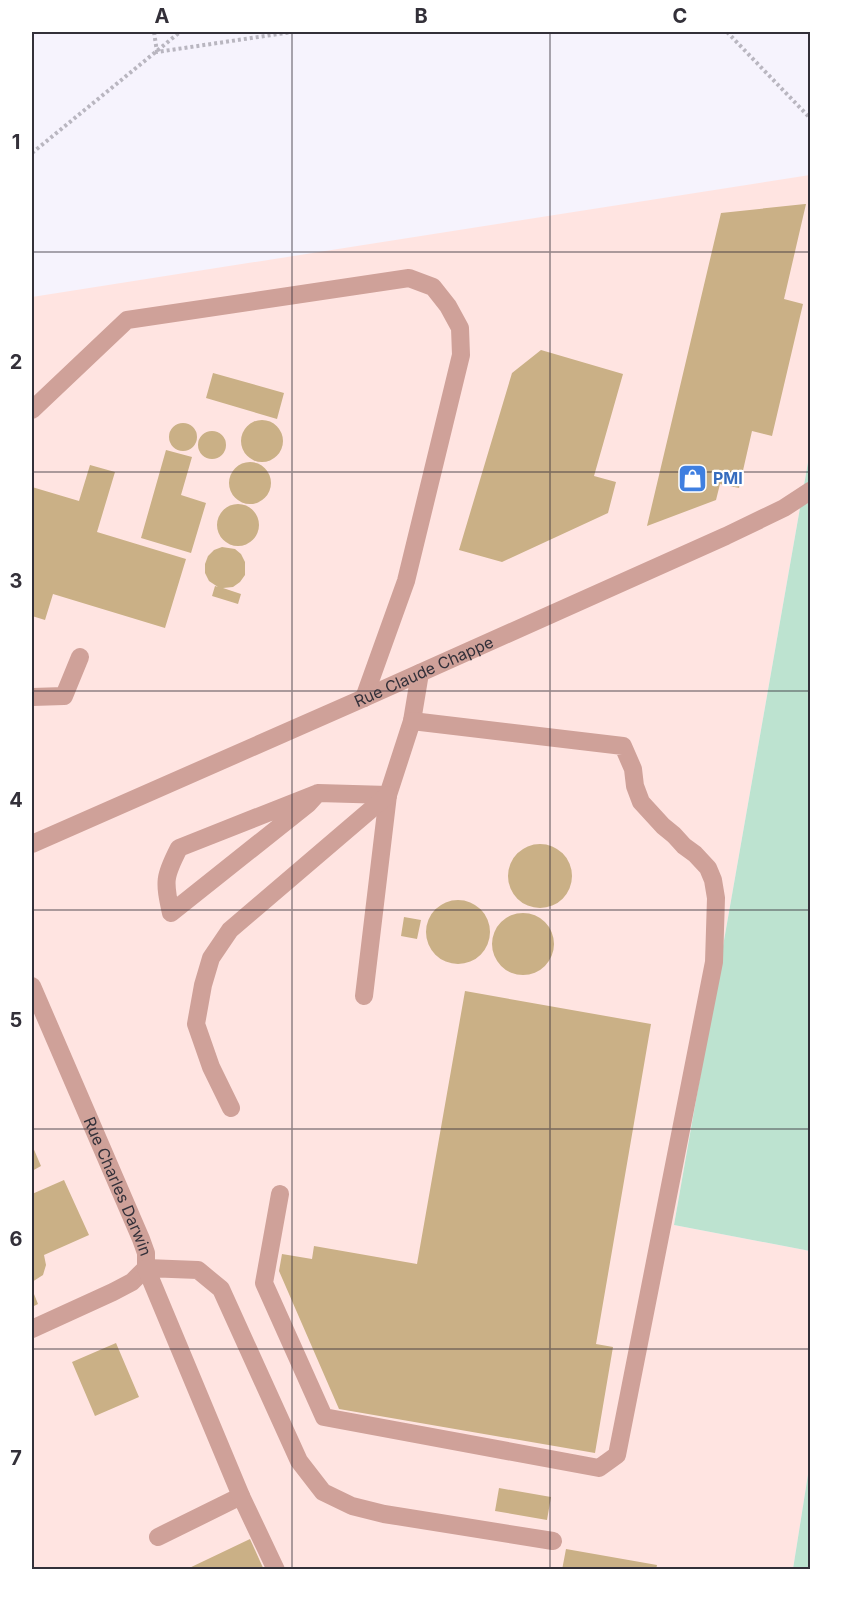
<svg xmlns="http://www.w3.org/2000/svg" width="842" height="1601" font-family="Inter,sans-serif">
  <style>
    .industrial { fill: #ffe4e1 }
    .green { fill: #bde3d0 }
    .building { fill: #cab086 }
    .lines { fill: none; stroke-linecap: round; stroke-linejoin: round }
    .path { stroke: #b9b6c0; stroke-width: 4; stroke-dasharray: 3 3; stroke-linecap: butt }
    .minor { stroke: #cfa199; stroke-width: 18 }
    .grid { fill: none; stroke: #333039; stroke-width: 1.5; stroke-opacity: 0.55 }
    .labels { text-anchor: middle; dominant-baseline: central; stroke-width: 4.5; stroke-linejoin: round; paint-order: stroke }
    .shop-label { font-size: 16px; font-weight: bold; fill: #366cbe; stroke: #fff; text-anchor: start }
    .street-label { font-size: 16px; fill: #333039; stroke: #fff }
    .neatline { fill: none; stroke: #333039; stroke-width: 2 }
    .grid-label { font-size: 20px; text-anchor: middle; font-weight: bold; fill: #333039 }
  </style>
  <rect width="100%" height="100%" fill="#f6f3fd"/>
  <!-- industrial -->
  <path class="industrial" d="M 810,175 L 810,451 L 674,1225 L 810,1251 L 810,1462 L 793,1569 L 32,1570 L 32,297 Z"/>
  <!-- green -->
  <path class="green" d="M 810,451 L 810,1251 L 674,1225 Z
    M 810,1462 L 810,1569 L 793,1569 Z"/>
  <!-- building -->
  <path class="building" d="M 805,204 L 806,204 L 784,299 L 803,304 L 772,436 L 752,431 L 739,488 L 720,484 L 716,500 L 647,526 L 721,213 Z
    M 541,350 L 623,374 L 594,476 L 616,482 L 608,513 L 502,562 L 459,550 L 512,373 Z
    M 213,373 L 284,393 L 277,419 L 206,398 Z
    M241 441a21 21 0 1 1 42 0a21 21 0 1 1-42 0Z
    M169 437a14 14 0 1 1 28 0a14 14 0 1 1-28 0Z
    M198 445a14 14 0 1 1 28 0a14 14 0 1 1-28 0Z
    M 166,450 L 192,457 L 181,495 L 206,503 L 191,553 L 141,538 Z
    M229 483a21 21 0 1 1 42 0a21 21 0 1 1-42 0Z
    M 90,465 L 115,472 L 97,532 L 186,559 L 165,628 L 53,594 L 45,620 L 32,616 L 32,487 L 79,501 Z
    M217 525a21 21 0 1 1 42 0a21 21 0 1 1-42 0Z
    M 222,547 L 235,549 L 241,554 L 245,562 L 245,575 L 240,582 L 233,587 L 223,588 L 241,594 L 238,604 L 212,596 L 215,586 L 218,587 L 209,581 L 205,573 L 205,564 L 208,556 L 214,550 Z
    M508 876a32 32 0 1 1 64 0a32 32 0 1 1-64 0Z
    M426 932a32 32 0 1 1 64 0a32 32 0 1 1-64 0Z
    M492 944a31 31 0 1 1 62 0a31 31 0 1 1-62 0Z
    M 404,917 L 421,920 L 417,939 L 401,936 Z
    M 465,991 L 651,1024 L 596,1344 L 613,1347 L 595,1453 L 339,1409 L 279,1271 L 282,1254 L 312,1259 L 314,1246 L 417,1264 Z
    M 32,1145 L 41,1166 L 32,1171 Z
    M 64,1180 L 89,1235 L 44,1255 L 46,1265 L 43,1275 L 32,1282 L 32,1194 Z
    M 32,1289 L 38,1304 L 32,1307 Z
    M 116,1343 L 139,1397 L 95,1416 L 72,1362 Z
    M 499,1488 L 551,1497 L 547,1520 L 495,1511 Z
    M 250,1539 L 264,1570 L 185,1570 Z
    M 566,1549 L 657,1565 L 656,1570 L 562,1570 Z"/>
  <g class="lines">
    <!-- path -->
    <path class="path" d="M 154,32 L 157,52 L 292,32
      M 727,32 L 810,118
      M 32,153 L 180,32"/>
    <!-- minor -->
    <g class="minor">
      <path d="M 32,410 L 127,320 L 409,278 L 433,287 L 448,306 L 460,328 L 461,355 L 406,581 L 364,698"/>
      <path d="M 32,697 L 64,696 L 80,657"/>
      <path d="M 318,793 L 308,804 L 171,913 C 164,881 164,877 179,848 L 318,793 L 388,795"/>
      <path id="s1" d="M 32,844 L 364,698 L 726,536 L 784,508 L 810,491"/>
      <path id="s2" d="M 32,986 L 141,1239 L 146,1253 L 146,1268 L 132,1282 L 113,1292 L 32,1329"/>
      <path d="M 364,996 L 388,795 L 412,721 L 420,673"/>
      <path d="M 231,1108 L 211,1067 L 196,1024 L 203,985 L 211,958 L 230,930 L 388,795"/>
      <path d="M 280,1194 L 264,1283 L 324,1417 L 599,1468 L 617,1455 L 714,962 L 716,898 L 713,880 L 708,868 L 695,854 L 684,846 L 674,835 L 663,826 L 641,802 L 635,786 L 633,769 L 623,746 L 412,721"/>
      <path d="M 158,1537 L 241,1496"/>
      <path d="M 276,1570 L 241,1496 L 146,1268 L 198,1270 L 221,1289 L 299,1461 L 323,1492 L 352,1506 L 384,1514 L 553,1541"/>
    </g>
  </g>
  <!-- grid -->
  <path class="grid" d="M 292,32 L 292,1570M 550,32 L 550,1570M 32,252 L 810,252M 32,472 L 810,472M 32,691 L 810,691M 32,910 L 810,910M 32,1129 L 810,1129M 32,1349 L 810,1349"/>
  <!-- icons -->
  <defs>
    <symbol id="shop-square" viewBox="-11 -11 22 22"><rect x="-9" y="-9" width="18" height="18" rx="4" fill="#3f7fe0" stroke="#fff"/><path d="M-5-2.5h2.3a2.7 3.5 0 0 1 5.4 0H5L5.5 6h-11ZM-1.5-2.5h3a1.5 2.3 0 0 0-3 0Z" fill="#fff"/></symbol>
  </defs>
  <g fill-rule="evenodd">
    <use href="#shop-square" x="676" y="462" width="33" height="33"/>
  </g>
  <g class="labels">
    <!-- shop labels -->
    <g class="shop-label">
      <text x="713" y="478">PMI</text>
    </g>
    <!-- street labels -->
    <g class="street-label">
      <text stroke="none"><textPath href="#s1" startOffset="428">Rue Claude Chappe</textPath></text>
      <text stroke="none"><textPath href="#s2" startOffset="218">Rue Charles Darwin</textPath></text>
    </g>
  </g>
  <!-- border -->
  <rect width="842" height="1601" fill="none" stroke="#ffffff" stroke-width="66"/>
  <rect x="33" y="33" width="776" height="1535" class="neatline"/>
  <g class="grid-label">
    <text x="162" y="23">A</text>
    <text x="421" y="23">B</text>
    <text x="680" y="23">C</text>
    <text x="16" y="149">1</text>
    <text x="16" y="369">2</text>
    <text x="16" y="588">3</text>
    <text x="16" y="807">4</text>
    <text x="16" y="1027">5</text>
    <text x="16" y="1246">6</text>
    <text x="16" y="1465">7</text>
  </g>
</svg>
